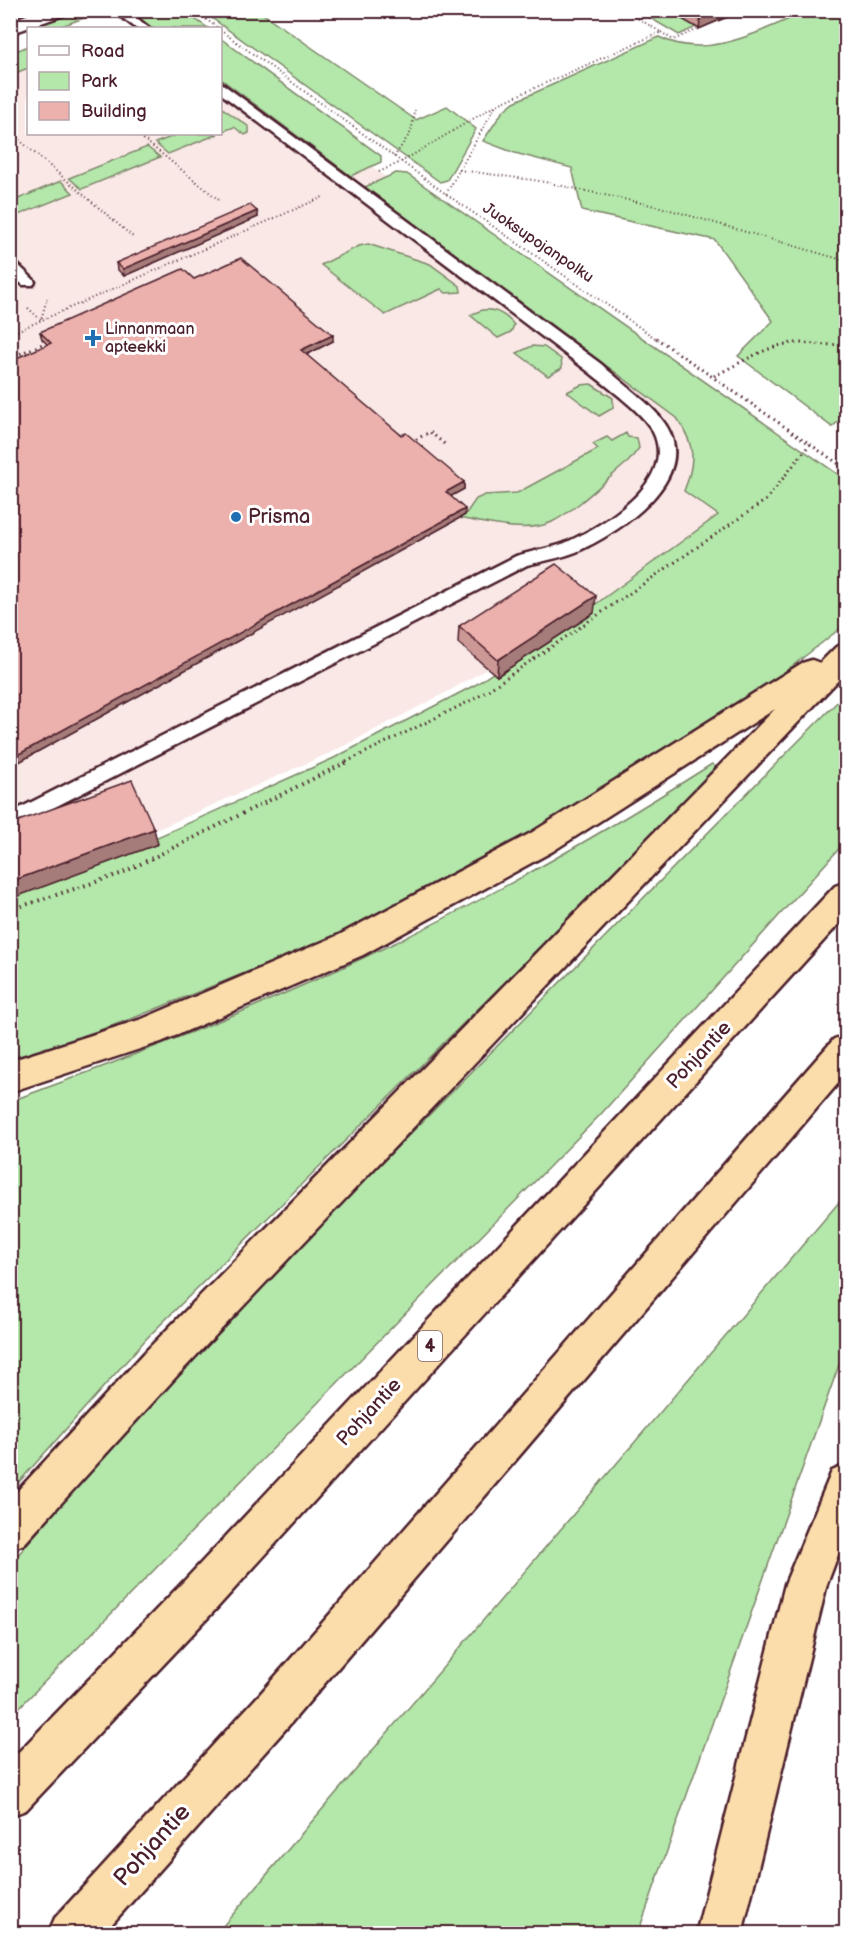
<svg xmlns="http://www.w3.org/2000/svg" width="857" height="1944" font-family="'Balsamiq Sans',sans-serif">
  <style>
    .built { fill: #f9e8e6 }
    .green { fill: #b3e8aa; stroke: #7e846a; stroke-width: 1.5 }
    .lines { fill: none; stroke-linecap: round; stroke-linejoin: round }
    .lane-casing { stroke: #4a1f2b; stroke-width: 5 }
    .street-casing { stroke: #4a1f2b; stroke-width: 5 }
    .highway-casing { stroke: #4a1f2b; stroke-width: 5 }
    .path-far2 { stroke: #4a1f2b; stroke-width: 2; stroke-dasharray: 1 3; stroke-linecap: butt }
    .path-far1 { stroke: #4a1f2b; stroke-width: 3; stroke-dasharray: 1.5 4; stroke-linecap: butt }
    .path { stroke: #4a1f2b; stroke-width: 4; stroke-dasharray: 1.5 4.5; stroke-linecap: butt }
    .lane { fill: #fff; fill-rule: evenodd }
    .street { fill: #fff; fill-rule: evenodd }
    .highway { fill: #fbddab; fill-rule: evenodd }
    .wall { fill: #cb9895; stroke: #4a1f2b; stroke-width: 1.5 }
    .shaded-wall { fill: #a57c79; stroke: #4a1f2b; stroke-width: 1.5 }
    .building { fill: #ecb1ad; stroke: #4a1f2b; stroke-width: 1.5 }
    .poi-dot { fill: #1f6fb2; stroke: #fff; stroke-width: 2 }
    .labels { text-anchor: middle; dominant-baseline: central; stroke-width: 6; stroke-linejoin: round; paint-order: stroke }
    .far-street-label { font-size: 16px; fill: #4a1f2b; stroke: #fff }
    .far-poi-label { font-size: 16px; fill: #4a1f2b; stroke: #fff; text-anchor: start }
    .shield { fill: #fff; stroke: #80626b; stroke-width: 1.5 }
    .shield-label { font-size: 18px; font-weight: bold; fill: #4a1f2b }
    .poi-label { font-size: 20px; fill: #4a1f2b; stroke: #fff; text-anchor: start }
    .street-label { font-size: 20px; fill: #4a1f2b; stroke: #fff }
    .near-street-label { font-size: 24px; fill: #4a1f2b; stroke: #fff }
  </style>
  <rect width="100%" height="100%" fill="#fff"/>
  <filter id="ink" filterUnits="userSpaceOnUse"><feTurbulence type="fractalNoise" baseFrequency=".0167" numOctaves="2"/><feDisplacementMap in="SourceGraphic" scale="12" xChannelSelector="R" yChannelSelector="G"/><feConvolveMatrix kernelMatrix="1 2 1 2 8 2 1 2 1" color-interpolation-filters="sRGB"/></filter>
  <g filter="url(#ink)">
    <!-- built -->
    <path class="built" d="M 28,52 L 28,134 L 220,134 L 221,55 L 779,468 L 616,594 L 447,692 L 336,750 L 186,817 L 61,870 L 11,884 L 11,59 Z"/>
    <!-- green -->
    <path class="green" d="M 810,10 L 846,11 L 846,415 L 832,427 L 738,356 L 773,321 L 715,240 L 582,211 L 572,168 L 515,153 L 483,141 L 503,111 L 514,102 L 659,37 C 709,62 763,29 810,10 Z
      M 129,11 L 183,11 L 208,28 L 153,28 Z
      M 202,11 L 259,11 L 416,120 L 447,106 L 476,129 L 447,180 L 440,182 Z
      M 638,11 L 667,11 L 696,27 L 679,35 Z
      M 76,12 L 95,14 L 56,28 L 29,28 Z
      M 220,38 L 381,156 L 381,162 L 351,176 L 221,79 Z
      M 28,46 L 28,68 L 11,75 L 11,53 Z
      M 221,107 L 249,127 L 249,133 L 245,135 L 234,127 L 221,132 Z
      M 179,134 L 218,134 L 168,154 L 155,143 Z
      M 147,147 L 160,157 L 82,189 L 69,178 Z
      M 396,173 L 407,174 L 846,480 L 846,624 L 777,678 L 684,741 L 529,837 L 336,936 L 136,1017 L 11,1062 L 10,891 L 16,889 L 19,895 L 158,844 L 155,838 L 334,758 L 475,685 L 493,673 L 497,676 L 593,613 L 589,609 L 718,515 L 684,491 C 696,461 695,445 677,418 L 365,187 Z
      M 61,181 L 73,193 L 11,218 L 11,202 Z
      M 368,244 L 430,264 L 460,286 L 461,292 L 446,293 L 441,289 L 385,315 L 321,265 L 359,246 Z
      M 482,310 C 495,308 506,315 514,325 L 511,332 L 498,338 L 470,315 Z
      M 532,346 L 544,347 L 561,359 L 562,368 L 548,376 L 517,353 Z
      M 591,384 L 613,398 L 613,408 L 599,416 L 567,392 L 581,385 Z
      M 626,433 L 628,437 L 637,438 L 639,448 L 629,461 C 607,479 576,510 552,522 C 527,534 485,523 459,518 L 465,515 L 476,499 L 485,495 L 517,493 L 598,449 L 593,444 L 607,437 L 612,441 Z
      M 846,693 L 846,841 L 601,1114 L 11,1716 L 11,1563 L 171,1376 Z
      M 712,764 L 719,769 L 147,1338 L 11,1491 L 11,1101 C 130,1057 248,1012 363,958 C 484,902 600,835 712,764 Z
      M 846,1194 L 846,1345 L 638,1933 L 217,1933 Z"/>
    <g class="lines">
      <defs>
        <path id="lane" d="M 112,10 L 127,10 L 149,28 L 136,28 Z
          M 220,82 L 601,364 C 619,381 655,406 667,427 C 699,481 617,534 576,552 C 561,558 543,561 527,565 L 10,830 L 10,813 L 516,556 C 532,551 550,549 565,543 C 602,526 678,482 653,432 C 644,413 606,386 589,372 L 220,93 Z
          M 10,261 L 15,262 L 33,279 L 35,282 L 33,285 L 23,285 L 10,274 Z"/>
        <path id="street" d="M 40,10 L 69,10 L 67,14 L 10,34 L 10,21 Z"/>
        <path id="highway" d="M 846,643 L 846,672 L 175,1378 L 24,1544 L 10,1550 L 10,1499 L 147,1350 L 775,709 L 553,851 L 363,955 L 161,1042 L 10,1092 L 10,1061 L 142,1019 L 339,935 L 531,833 L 802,663 L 812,660 L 820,663 L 836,647 Z
          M 846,882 L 846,916 L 216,1609 L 26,1810 L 10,1816 L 10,1761 L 186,1579 L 835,886 Z
          M 846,1035 L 846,1074 L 290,1724 L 103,1934 L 48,1934 L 55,1918 L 260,1694 L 834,1039 Z
          M 846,1465 L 846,1534 L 827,1584 L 742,1934 L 696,1934 L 785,1584 L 832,1471 Z"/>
      </defs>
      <!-- lane casing -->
      <use href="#lane" class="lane-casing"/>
      <!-- street casing -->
      <use href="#street" class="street-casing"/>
      <!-- highway casing -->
      <use href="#highway" class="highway-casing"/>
      <!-- path-far2 -->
      <path class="path-far2" d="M 193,10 L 218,28
        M 220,30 L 446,194 L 658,340
        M 661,32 L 673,40 L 698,29
        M 10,132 L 133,237
        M 137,134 L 219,200
        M 394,157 L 411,132 L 415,110
        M 459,170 L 540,181 L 660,207 L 846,261
        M 379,172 L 401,162 L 496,105
        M 446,194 L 496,105 L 661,32 L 623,10
        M 28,308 L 41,320 L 47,298
        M 10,334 L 323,197"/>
      <!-- path-far1 -->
      <path class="path-far1" d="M 656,338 L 846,469
        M 10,358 L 45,343
        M 714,376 C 737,365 761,349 786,344 C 807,340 826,349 846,342
        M 411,442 L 430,432 L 447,446
        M 346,762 L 478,697 L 766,500 L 810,444"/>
      <!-- path -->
      <path class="path" d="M 10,910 L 120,874 L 349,761"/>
      <!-- lane -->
      <use href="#lane" class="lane"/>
      <!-- street -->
      <use href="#street" class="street"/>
      <!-- highway -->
      <use href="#highway" class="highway"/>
    </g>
    <!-- wall -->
    <path class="wall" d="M 667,10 L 753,10 L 747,13 L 742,11 L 699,29 Z
      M 257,211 L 258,217 L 124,276 L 117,269 L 116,263 Z
      M 194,279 L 333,341 L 306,355 L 401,435 L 464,482 L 464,489 L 451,496 L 465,515 L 10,767 L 10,361 L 48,345 L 42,339 L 40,332 Z
      M 594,613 L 497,676 L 458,643 L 459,626 Z"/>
    <!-- shaded-wall -->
    <path class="shaded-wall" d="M 702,10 L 742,10 L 699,29 Z
      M 257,211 L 258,217 L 124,276 L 123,269 Z
      M 333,335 L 333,341 L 302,357 L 301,350 Z
      M 464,482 L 464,489 L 446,499 L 446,492 Z
      M 465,509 L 465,515 L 10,767 L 10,759 Z
      M 596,596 L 594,613 L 497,676 L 498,660 Z
      M 154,829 L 158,844 L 18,896 L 12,881 Z"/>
    <!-- building -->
    <path class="building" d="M 250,205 L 257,211 L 123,269 L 116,263 Z
      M 241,258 L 333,335 L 301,350 L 401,435 L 406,433 L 464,482 L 446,492 L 465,509 L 10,759 L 10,361 L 51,343 L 40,332 L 183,269 L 194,279 Z
      M 556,564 L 596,596 L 498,660 L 459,626 Z
      M 132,780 L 154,829 L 12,881 L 10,878 L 10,824 Z"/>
  </g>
  <!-- markers -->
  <g class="poi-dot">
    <path d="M90 329h6v6h6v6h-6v6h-6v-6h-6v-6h6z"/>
    <circle cx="236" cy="517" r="6"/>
  </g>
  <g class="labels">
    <!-- far-street labels -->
    <g class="far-street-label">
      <text transform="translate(538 243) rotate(34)">Juoksupojanpolku</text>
    </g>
    <!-- far-poi labels -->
    <g class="far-poi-label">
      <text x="105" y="329">Linnanmaan<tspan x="105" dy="18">apteekki</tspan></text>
    </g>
    <!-- shield labels -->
    <rect class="shield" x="418" y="1331" width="24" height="30" rx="4.5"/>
    <g class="shield-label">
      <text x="430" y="1346">4</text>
    </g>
    <!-- poi labels -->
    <g class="poi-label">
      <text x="248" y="517">Prisma</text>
    </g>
    <!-- street labels -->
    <g class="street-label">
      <text transform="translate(699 1055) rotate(-47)">Pohjantie</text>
      <text transform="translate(369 1412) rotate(-47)">Pohjantie</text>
    </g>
    <!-- near-street labels -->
    <g class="near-street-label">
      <text transform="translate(152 1845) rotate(-48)">Pohjantie</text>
    </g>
  </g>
  <!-- margin -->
  <rect width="857" height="1944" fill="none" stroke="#fff" stroke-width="36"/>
  <rect x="18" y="18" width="821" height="1908" fill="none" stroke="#4a1f2b" stroke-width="2" filter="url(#ink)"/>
  <!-- legend -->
  <rect x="27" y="27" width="195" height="108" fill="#ffffff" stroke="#b7a5aa" stroke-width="1.5"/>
  <rect x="39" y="46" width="30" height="9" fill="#ffffff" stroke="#b7a5aa" stroke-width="1.5"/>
  <text x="81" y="57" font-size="18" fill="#4a1f2b">Road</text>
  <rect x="39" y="72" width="30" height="18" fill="#b3e8aa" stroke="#b7a5aa" stroke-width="1.5"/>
  <text x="81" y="87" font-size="18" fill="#4a1f2b">Park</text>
  <rect x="39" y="102" width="30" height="18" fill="#ecb1ad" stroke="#b7a5aa" stroke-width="1.5"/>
  <text x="81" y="117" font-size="18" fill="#4a1f2b">Building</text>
</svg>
